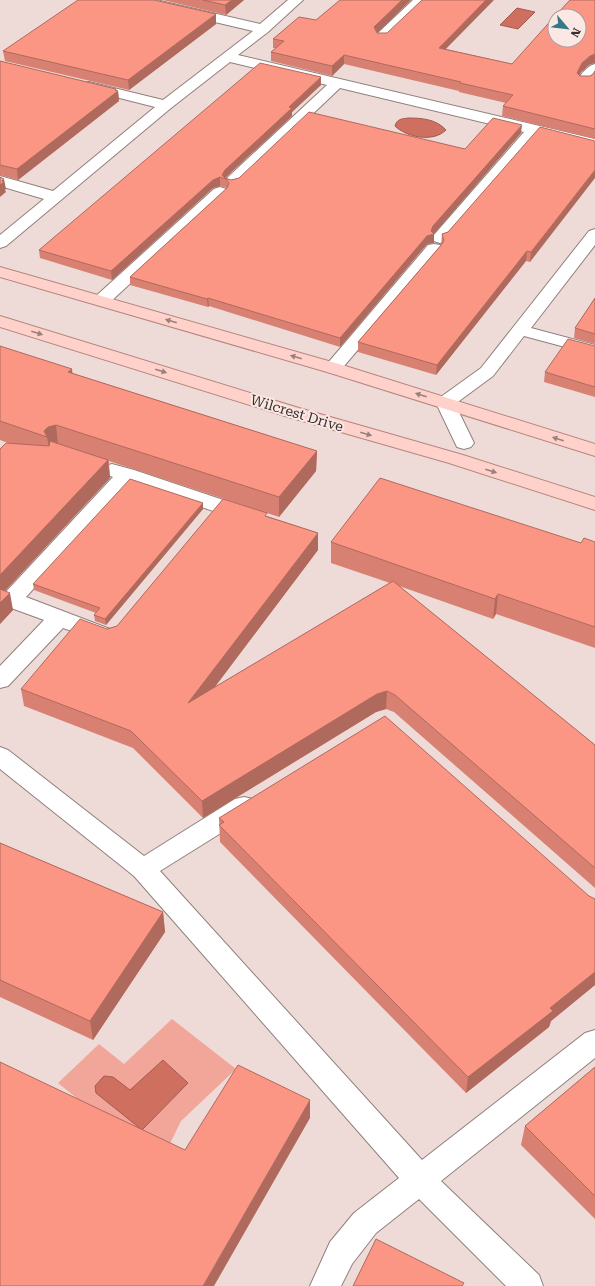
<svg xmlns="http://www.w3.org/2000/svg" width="595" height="1286" font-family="'Roboto Serif',serif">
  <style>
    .green { fill: #f2a699 }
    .water { fill: #cf6f5f; stroke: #a15c50 }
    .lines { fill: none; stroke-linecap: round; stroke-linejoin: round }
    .minor-casing { stroke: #90807d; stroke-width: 2 }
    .major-casing { stroke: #b7857c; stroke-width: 2 }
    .minor { fill: #fff; fill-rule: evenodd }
    .major { fill: #fed2ca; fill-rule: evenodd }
    .wall { fill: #d88172 }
    .shaded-wall { fill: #b0695d }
    .building { fill: #fb9685; stroke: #b0695d }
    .oneway { fill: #9a807c }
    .labels { text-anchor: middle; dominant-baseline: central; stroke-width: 4; stroke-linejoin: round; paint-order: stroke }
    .street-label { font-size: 14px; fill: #362f2d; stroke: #fbe8e5 }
  </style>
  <rect width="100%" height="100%" fill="#eedbd8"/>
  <!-- green -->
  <path class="green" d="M 172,1019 L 236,1069 L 181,1121 L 164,1156 L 79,1100 L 58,1083 L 99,1044 L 124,1064 Z"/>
  <!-- water -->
  <path class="water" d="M 517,8 L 535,12 L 518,29 L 500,25 Z
    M 408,118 C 422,118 436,119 446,130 C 433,143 406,137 395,126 C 397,119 401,119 408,118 Z
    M 163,1060 L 188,1083 L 142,1130 L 96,1093 L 95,1086 L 104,1076 L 113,1077 L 130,1090 Z"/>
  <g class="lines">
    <defs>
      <path id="minor" d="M 132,0 L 156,0 L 260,24 L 288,0 L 303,0 L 268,32 L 238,55 L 595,139 L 595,149 L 538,135 L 446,241 L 440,243 L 434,241 L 432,238 L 434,235 L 524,132 L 340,88 L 238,185 L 232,187 L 226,185 L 224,182 L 226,179 L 327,85 L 230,62 L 171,108 L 6,246 L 0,248 L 0,235 L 44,199 L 0,186 L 0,176 L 53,191 L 155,107 L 84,89 L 82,86 L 84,83 L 89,82 L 163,100 L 253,31 L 134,3 Z
        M 413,0 L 428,0 L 387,40 L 377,40 L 375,37 L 377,34 Z
        M 595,64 C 595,75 594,88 579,84 L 577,81 C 581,74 587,66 595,64 Z
        M 220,187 L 226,189 L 228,192 L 226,195 L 108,304 L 102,305 L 96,304 L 93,300 L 96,296 L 214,189 Z
        M 595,229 L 595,245 L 531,328 L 595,345 L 595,355 L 524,336 L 493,376 L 455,404 L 474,443 L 471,447 L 464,449 L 457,447 L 436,403 L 438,399 L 481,368 L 589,231 Z
        M 434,244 L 440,245 L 442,249 L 440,253 L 339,372 L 333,373 L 327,372 L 324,368 L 327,364 L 428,245 Z
        M 112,464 L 134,470 L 253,510 L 256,515 L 253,520 L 246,522 L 130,483 L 26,597 L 110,629 L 113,634 L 110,639 L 102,642 L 63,628 L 8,686 L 0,688 L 0,666 L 44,620 L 3,605 L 0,600 L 3,595 L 113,477 L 105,474 L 102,470 L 105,466 Z
        M 0,747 L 8,750 L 144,856 L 235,799 L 244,797 L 253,799 L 256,806 L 253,813 L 160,871 L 422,1160 L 585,1033 L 595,1030 L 595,1058 L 441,1181 L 539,1275 L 543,1286 L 506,1286 L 419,1199 L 376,1233 L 352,1264 L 341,1286 L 310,1286 L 330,1242 L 354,1213 L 399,1178 L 134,876 L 0,769 Z"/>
      <path id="major" d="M 0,267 L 339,364 L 595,444 L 595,456 L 327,372 L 0,277 Z
        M 0,316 L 299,408 L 463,455 L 595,497 L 595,510 L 449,463 L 285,416 L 0,327 Z"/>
    </defs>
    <!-- minor casing -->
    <use href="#minor" class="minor-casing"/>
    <!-- major casing -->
    <use href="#major" class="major-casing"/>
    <!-- minor -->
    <use href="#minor" class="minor"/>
    <!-- major -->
    <use href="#major" class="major"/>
  </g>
  <!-- wall -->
  <path class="wall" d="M 163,0 L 244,0 L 226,15 Z
    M 411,0 L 377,33 L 446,49 L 512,64 L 589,65 L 581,72 L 579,76 L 590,76 L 593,74 L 595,71 L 595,139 L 502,116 L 503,106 L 506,103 L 459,92 L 459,91 L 344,64 L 332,76 L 271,61 L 271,52 L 276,48 L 273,48 L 273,39 L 316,20 Z
    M 216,24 L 129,90 L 5,61 L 3,51 Z
    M 0,61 L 116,89 L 117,91 L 118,91 L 119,101 L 18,180 L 0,175 Z
    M 321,85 L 292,112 L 292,116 L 225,178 L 231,180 L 465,149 L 521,133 L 434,233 L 434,243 L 427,244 L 340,347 L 209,306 L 208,307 L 130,285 L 130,277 L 227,188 L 220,186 L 213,188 L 112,280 L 40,258 L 39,250 Z
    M 595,141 L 530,262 L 526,261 L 436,375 L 358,352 L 358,342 L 441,245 L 442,234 L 448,232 Z
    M 595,298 L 595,344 L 574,338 L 575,328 Z
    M 0,346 L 72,373 L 317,451 L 316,471 L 279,517 L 109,461 L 110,478 L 5,591 L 13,610 L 0,624 L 0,449 L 11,444 L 0,440 Z
    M 595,346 L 595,397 L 544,382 L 545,372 Z
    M 203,503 L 203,509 L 106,625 L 95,621 L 94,615 L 96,613 L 34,590 L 33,584 Z
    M 267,516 L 318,533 L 318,550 L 214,688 L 390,583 L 331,563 L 331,542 L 581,543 L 595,542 L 595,648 L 496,614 L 493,619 L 399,586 L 595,745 L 595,888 L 394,712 L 386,709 L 376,712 L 203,818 L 133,748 L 24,706 L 21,689 L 107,629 L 117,626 Z
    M 219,818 L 589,896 L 595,899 L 595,985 L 551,1021 L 549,1027 L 466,1093 L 220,842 Z
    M 0,843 L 163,912 L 165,932 L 93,1040 L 0,997 Z
    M 595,1067 L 595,1219 L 521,1145 L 525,1126 Z"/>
  <!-- shaded-wall -->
  <path class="shaded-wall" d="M 232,0 L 244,0 L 226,15 L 225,5 Z
    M 402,0 L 411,0 L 374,36 L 374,27 Z
    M 486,0 L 494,0 L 438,57 L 439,48 Z
    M 216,14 L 216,24 L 129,90 L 128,80 Z
    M 595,54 L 595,63 L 589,65 L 581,72 L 576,82 L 577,73 L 582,63 L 590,56 Z
    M 344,55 L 344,64 L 332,76 L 332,66 Z
    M 321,77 L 321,85 L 292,112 L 292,116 L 225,178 L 222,175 L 225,170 L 289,107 Z
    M 116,89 L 117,92 L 118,91 L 119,101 L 18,180 L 17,169 Z
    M 522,125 L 521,133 L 433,235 L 434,234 L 434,243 L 427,244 L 340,347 L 340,338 L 431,231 L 433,226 Z
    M 595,170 L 595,178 L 530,262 L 531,252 Z
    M 220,177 L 220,186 L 213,188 L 112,280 L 111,271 L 213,180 Z
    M 4,179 L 6,189 L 5,190 L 6,192 L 0,197 L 0,185 L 2,181 Z
    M 527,251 L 526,261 L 436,375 L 437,365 Z
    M 208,298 L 209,306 L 208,307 L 207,299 Z
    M 72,369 L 74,388 L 68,372 Z
    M 56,425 L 58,445 L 49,449 L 47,437 L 44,431 L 48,427 Z
    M 317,451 L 316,471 L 279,517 L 279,497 Z
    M 108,460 L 110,478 L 2,594 L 0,597 L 0,575 Z
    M 203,503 L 203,509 L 106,625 L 105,619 Z
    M 318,533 L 318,550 L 190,720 L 188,703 Z
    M 10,593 L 13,610 L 0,624 L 0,603 Z
    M 498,594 L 496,614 L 493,619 L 495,599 Z
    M 387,691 L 386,709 L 376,712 L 203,818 L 202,801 L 377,694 Z
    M 163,912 L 165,932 L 93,1040 L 90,1021 Z
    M 595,972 L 595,985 L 551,1021 L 549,1027 L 466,1093 L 468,1077 L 550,1008 Z
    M 310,1100 L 310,1118 L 214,1286 L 203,1286 Z"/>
  <!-- building -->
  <path class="building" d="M 78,0 L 154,0 L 216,14 L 128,80 L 3,51 Z
    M 203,0 L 232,0 L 225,5 Z
    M 340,0 L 402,0 L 374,27 L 377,33 L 387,33 L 422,0 L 486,0 L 439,48 L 512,64 L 555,16 L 555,40 L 579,40 L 579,16 L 555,16 L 570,0 L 595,0 L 595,54 L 590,56 L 582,63 L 577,73 L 580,76 L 590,76 L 593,74 L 595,71 L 595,129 L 503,106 L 513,95 L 460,83 L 461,82 L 344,55 L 332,66 L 271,52 L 284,41 L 273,39 L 299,17 L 316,20 Z
    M 0,61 L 116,89 L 115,90 L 118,91 L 17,169 L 0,165 Z
    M 260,63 L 321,77 L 289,107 L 292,108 L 225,170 L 222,175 L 225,178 L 231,180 L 239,178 L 309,112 L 465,149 L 493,118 L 522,125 L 433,226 L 431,231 L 434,234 L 427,236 L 340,338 L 208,298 L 207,299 L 130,277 L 227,188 L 229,183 L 226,179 L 220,177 L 213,180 L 111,271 L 39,250 Z
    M 540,127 L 595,141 L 595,170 L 531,252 L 527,251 L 437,365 L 358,342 L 442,244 L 444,240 L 442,234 L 448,232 Z
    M 0,177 L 4,179 L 2,181 L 4,182 L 0,185 Z
    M 595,298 L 595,334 L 575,328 Z
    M 568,339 L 595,346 L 595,387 L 545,372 Z
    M 0,346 L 72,369 L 68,372 L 317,451 L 279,497 L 56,425 L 48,427 L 44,431 L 47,437 L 0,421 Z
    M 50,441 L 108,460 L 0,575 L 0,449 L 6,443 L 49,446 Z
    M 380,478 L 581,543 L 584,538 L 595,542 L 595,627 L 498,594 L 495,599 L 331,542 Z
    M 130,479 L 203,503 L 105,619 L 94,615 L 100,608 L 33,584 Z
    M 223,499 L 267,513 L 265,516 L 318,533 L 188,703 L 393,581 L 595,745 L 595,868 L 395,695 L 387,691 L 377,694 L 202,801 L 131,731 L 21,689 L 80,619 L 107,629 L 117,626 Z
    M 0,589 L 10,593 L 0,603 Z
    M 385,716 L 589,896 L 595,899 L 595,972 L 550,1008 L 553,1011 L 468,1077 L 219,825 L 224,822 L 219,818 Z
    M 0,843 L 163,912 L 90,1021 L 0,980 Z
    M 0,1062 L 185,1150 L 238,1065 L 310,1100 L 203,1286 L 0,1286 Z
    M 595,1067 L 595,1196 L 525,1126 Z
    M 376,1239 L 464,1283 L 462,1286 L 353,1286 Z"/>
  <!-- one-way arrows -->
  <defs><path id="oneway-solid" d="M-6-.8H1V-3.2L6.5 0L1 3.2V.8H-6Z"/></defs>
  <g class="oneway">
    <use href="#oneway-solid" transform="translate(171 321) rotate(-164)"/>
    <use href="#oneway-solid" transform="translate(37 333) rotate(17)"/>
    <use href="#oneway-solid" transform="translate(296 357) rotate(-164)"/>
    <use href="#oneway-solid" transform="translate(161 371) rotate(17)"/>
    <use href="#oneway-solid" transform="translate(421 395) rotate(-163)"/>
    <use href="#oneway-solid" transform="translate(366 434) rotate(16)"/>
    <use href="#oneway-solid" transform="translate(558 439) rotate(-162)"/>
    <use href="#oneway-solid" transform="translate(491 471) rotate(18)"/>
  </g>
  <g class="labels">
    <!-- street labels -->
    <g class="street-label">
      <text transform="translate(297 413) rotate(17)">Wilcrest Drive</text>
    </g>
  </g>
  <!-- north arrow -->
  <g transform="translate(567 28) rotate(118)"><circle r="19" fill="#fbe8e5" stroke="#ac9e9b"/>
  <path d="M0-3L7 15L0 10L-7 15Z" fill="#337a86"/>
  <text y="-6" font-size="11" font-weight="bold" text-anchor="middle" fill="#362f2d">N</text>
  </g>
</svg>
